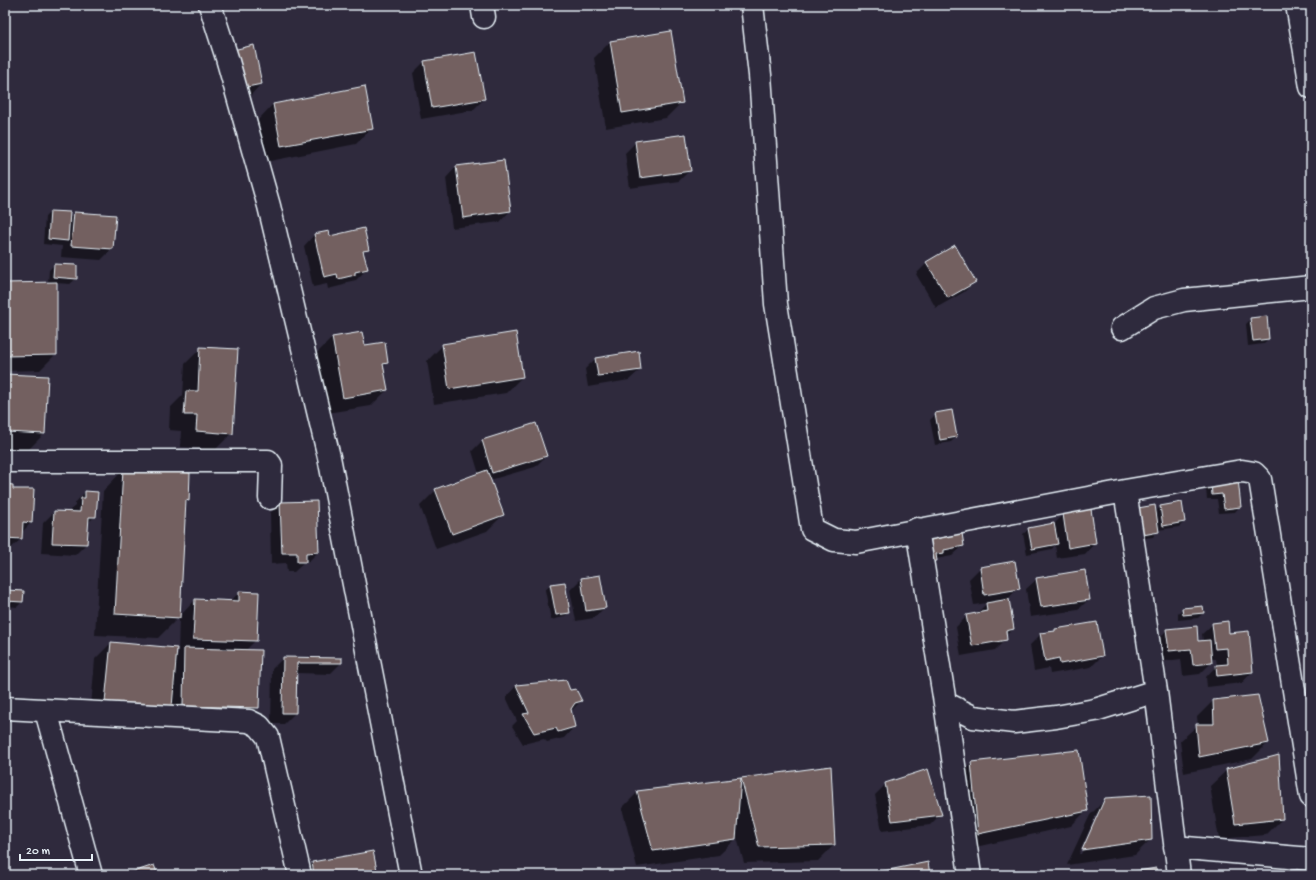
<svg xmlns="http://www.w3.org/2000/svg" width="1316" height="880" font-family="'Gochi Hand',sans-serif">
  <style>
    .shadow { fill: #0007; fill-rule: evenodd }
    .building { fill: #736160; stroke: #e8f1f8 }
    .lines { fill: none; stroke-linecap: round; stroke-linejoin: round }
    .minor-casing { stroke: #e8f1f8; stroke-width: 25 }
    .minor { stroke: #2f2a3d; stroke-width: 22 }
  </style>
  <rect width="100%" height="100%" fill="#2f2a3d"/>
  <filter id="ink" filterUnits="userSpaceOnUse"><feTurbulence type="fractalNoise" baseFrequency=".025" numOctaves="2"/><feDisplacementMap in="SourceGraphic" scale="8" xChannelSelector="R" yChannelSelector="G"/><feConvolveMatrix kernelMatrix="1 2 1 2 8 2 1 2 1" color-interpolation-filters="sRGB"/></filter>
  <g filter="url(#ink)">
    <!-- shadow -->
    <path class="shadow" d="M 610,42 L 682,102 L 666,118 L 606,128 L 594,58 Z
      M 223,62 L 261,84 L 251,95 L 231,99 Z
      M 424,62 L 484,99 L 473,110 L 421,119 L 413,73 Z
      M 364,87 L 372,128 L 356,144 L 265,162 L 257,121 L 273,104 Z
      M 636,142 L 690,170 L 679,181 L 630,188 L 625,153 Z
      M 456,167 L 510,211 L 500,222 L 452,228 L 446,178 Z
      M 50,212 L 69,219 L 74,213 L 112,249 L 101,260 L 61,257 L 62,246 L 43,244 L 45,217 Z
      M 314,235 L 329,237 L 367,249 L 363,254 L 367,269 L 356,280 L 347,282 L 344,285 L 328,289 L 327,284 L 313,287 L 304,246 Z
      M 927,263 L 975,281 L 964,292 L 936,308 L 916,274 Z
      M 54,265 L 76,266 L 76,279 L 70,284 L 56,283 L 56,354 L 40,370 L 5,371 L 5,284 L 48,283 L 49,270 Z
      M 1251,319 L 1268,339 L 1263,344 L 1248,346 L 1246,324 Z
      M 332,338 L 364,346 L 387,363 L 383,367 L 387,390 L 371,406 L 327,413 L 316,354 Z
      M 443,345 L 522,377 L 506,393 L 434,404 L 427,361 Z
      M 201,348 L 232,433 L 216,449 L 180,447 L 181,431 L 169,430 L 170,408 L 183,395 L 185,364 Z
      M 596,358 L 640,370 L 629,380 L 588,387 L 585,369 Z
      M 5,375 L 44,434 L 28,450 L 5,449 Z
      M 936,414 L 956,437 L 951,442 L 935,445 L 930,420 Z
      M 483,440 L 546,456 L 535,467 L 490,480 L 503,515 L 487,531 L 436,549 L 420,506 L 436,490 L 479,474 L 472,451 Z
      M 123,470 L 188,500 L 185,504 L 179,617 L 195,600 L 230,601 L 240,592 L 256,640 L 246,650 L 258,707 L 242,723 L 90,718 L 95,659 L 111,643 L 175,658 L 179,654 L 178,654 L 179,617 L 158,638 L 95,635 L 103,491 Z
      M 1212,484 L 1240,506 L 1235,512 L 1219,513 L 1217,499 L 1207,499 L 1206,489 Z
      M 5,485 L 12,490 L 31,523 L 22,532 L 21,539 L 10,549 L 5,549 Z
      M 85,492 L 95,516 L 87,524 L 86,544 L 75,555 L 41,553 L 43,523 L 54,512 L 70,513 L 70,510 L 75,506 L 75,503 Z
      M 280,503 L 318,552 L 307,563 L 304,563 L 294,572 L 287,572 L 286,563 L 271,564 L 270,513 Z
      M 1160,507 L 1184,522 L 1179,527 L 1158,530 L 1153,537 L 1138,539 L 1155,512 Z
      M 1063,515 L 1095,543 L 1085,554 L 1057,558 L 1055,545 L 1052,549 L 1027,554 L 1023,534 L 1029,529 L 1054,524 Z
      M 912,545 L 963,546 L 952,556 L 936,559 L 925,571 Z
      M 980,568 L 1018,588 L 1008,599 L 1013,629 L 1005,636 L 1006,639 L 995,650 L 961,656 L 956,627 L 967,616 L 976,614 L 987,603 L 974,605 L 969,579 Z
      M 581,579 L 605,607 L 594,618 L 576,621 L 570,590 Z
      M 1037,579 L 1089,599 L 1078,610 L 1030,617 L 1026,589 Z
      M 551,585 L 569,612 L 564,617 L 551,620 L 545,590 Z
      M 5,591 L 22,602 L 17,607 L 5,606 Z
      M 1203,607 L 1203,613 L 1198,618 L 1178,620 L 1178,614 L 1183,608 Z
      M 1213,624 L 1228,634 L 1252,672 L 1242,683 L 1207,687 L 1206,677 L 1217,665 L 1216,659 L 1210,659 L 1211,663 L 1200,674 L 1183,676 L 1181,659 L 1158,662 L 1156,641 L 1167,630 L 1198,642 L 1203,641 L 1202,634 Z
      M 1055,630 L 1102,656 L 1091,667 L 1050,674 L 1049,668 L 1034,671 L 1030,645 L 1041,634 L 1053,632 Z
      M 283,658 L 341,663 L 330,674 L 296,673 L 295,713 L 284,724 L 271,724 L 272,669 Z
      M 565,681 L 570,691 L 581,701 L 570,712 L 574,727 L 564,738 L 547,742 L 544,739 L 523,744 L 512,726 L 517,721 L 506,697 L 516,686 Z
      M 1213,701 L 1268,743 L 1252,759 L 1184,773 L 1180,741 L 1198,725 L 1197,717 Z
      M 972,763 L 1087,810 L 1071,826 L 962,850 L 956,779 Z
      M 830,767 L 834,845 L 818,861 L 744,863 L 737,838 L 719,855 L 637,867 L 622,808 L 638,792 Z
      M 1227,770 L 1282,819 L 1266,835 L 1219,839 L 1210,786 Z
      M 886,784 L 941,814 L 930,825 L 882,831 L 875,795 Z
      M 1106,799 L 1151,839 L 1135,855 L 1067,865 L 1090,815 ZM 1097,813 L 1100,813 L 1081,854 L 1079,854 Z
      M 312,863 L 377,875 L 301,875 Z"/>
    <!-- building -->
    <path class="building" d="M 671,31 L 683,103 L 622,113 L 610,41 Z
      M 254,45 L 262,84 L 242,88 L 233,50 Z
      M 476,52 L 485,99 L 432,108 L 424,61 Z
      M 365,86 L 373,129 L 281,146 L 273,104 Z
      M 686,134 L 691,171 L 640,178 L 635,141 Z
      M 504,160 L 511,211 L 463,218 L 456,166 Z
      M 50,211 L 70,212 L 68,241 L 48,239 Z
      M 74,212 L 116,215 L 113,249 L 71,246 Z
      M 364,228 L 369,250 L 363,251 L 368,269 L 355,272 L 355,275 L 338,279 L 337,274 L 324,277 L 314,234 L 329,231 L 330,236 Z
      M 955,245 L 976,282 L 948,298 L 926,262 Z
      M 54,264 L 77,265 L 77,279 L 53,277 Z
      M 57,282 L 57,355 L 5,356 L 5,283 Z
      M 1267,316 L 1269,339 L 1253,341 L 1250,318 Z
      M 362,332 L 365,345 L 385,342 L 388,363 L 383,364 L 388,390 L 343,398 L 332,337 Z
      M 516,332 L 523,377 L 449,389 L 442,344 Z
      M 200,347 L 238,349 L 233,434 L 196,431 L 197,415 L 184,415 L 186,391 L 198,391 Z
      M 639,351 L 641,370 L 598,376 L 595,358 Z
      M 5,374 L 48,376 L 45,434 L 7,432 L 8,414 L 5,414 Z
      M 952,410 L 957,437 L 940,440 L 935,413 Z
      M 536,423 L 547,456 L 492,473 L 482,440 Z
      M 123,469 L 190,473 L 189,501 L 186,500 L 180,618 L 115,614 Z
      M 487,470 L 504,515 L 452,534 L 435,489 Z
      M 1238,479 L 1241,507 L 1224,509 L 1222,494 L 1212,495 L 1211,483 Z
      M 5,484 L 13,485 L 13,489 L 34,489 L 32,523 L 23,522 L 22,539 L 5,538 Z
      M 85,491 L 98,492 L 96,517 L 89,517 L 87,544 L 52,543 L 54,511 L 80,512 L 81,498 L 85,498 Z
      M 317,501 L 319,552 L 306,553 L 306,562 L 297,562 L 297,553 L 282,553 L 280,502 Z
      M 1182,502 L 1185,522 L 1163,526 L 1160,506 Z
      M 1155,505 L 1159,532 L 1143,535 L 1138,508 Z
      M 1091,509 L 1096,543 L 1068,548 L 1063,514 Z
      M 1054,523 L 1058,544 L 1032,549 L 1028,528 Z
      M 961,527 L 964,546 L 944,550 L 944,553 L 936,554 L 937,561 L 928,562 L 923,533 Z
      M 1015,561 L 1020,589 L 984,595 L 980,567 Z
      M 1085,570 L 1090,600 L 1041,607 L 1036,578 Z
      M 600,575 L 606,608 L 586,611 L 581,578 Z
      M 565,582 L 570,613 L 556,615 L 550,584 Z
      M 5,590 L 24,591 L 23,602 L 5,601 Z
      M 239,591 L 259,592 L 257,641 L 193,639 L 195,599 L 239,601 Z
      M 1009,599 L 1014,629 L 1006,631 L 1007,640 L 972,646 L 966,615 L 987,611 L 986,603 Z
      M 1203,606 L 1204,613 L 1183,615 L 1182,608 Z
      M 1228,621 L 1229,633 L 1249,631 L 1253,672 L 1217,676 L 1216,665 L 1228,664 L 1227,648 L 1215,649 L 1212,623 Z
      M 1097,622 L 1103,656 L 1060,664 L 1059,658 L 1045,661 L 1040,633 L 1055,631 L 1055,629 Z
      M 1197,626 L 1198,641 L 1210,640 L 1212,663 L 1193,665 L 1191,649 L 1169,651 L 1166,629 Z
      M 111,642 L 177,648 L 172,707 L 105,702 Z
      M 184,648 L 261,650 L 259,708 L 183,706 Z
      M 283,657 L 342,658 L 342,663 L 297,663 L 296,713 L 282,713 Z
      M 566,680 L 570,690 L 576,689 L 582,701 L 575,703 L 571,709 L 575,727 L 558,732 L 556,728 L 534,733 L 523,714 L 529,713 L 516,685 Z
      M 1258,695 L 1269,743 L 1199,757 L 1196,724 L 1214,724 L 1213,700 Z
      M 1079,750 L 1088,811 L 978,834 L 971,762 Z
      M 1279,755 L 1283,819 L 1235,824 L 1226,769 Z
      M 831,766 L 835,845 L 759,847 L 741,778 Z
      M 928,769 L 942,815 L 892,821 L 885,783 Z
      M 741,778 L 736,839 L 653,851 L 637,791 Z
      M 1151,795 L 1152,840 L 1082,850 L 1105,798 Z
      M 373,851 L 378,875 L 314,875 L 312,862 Z
      M 928,862 L 930,875 L 864,875 Z
      M 154,865 L 158,875 L 124,875 Z
      M 1156,868 L 1157,875 L 1114,875 Z"/>
    <g class="lines">
      <defs>
        <path id="minor" d="M 210,5 L 227,58 L 269,206 L 329,457 L 411,875
          M 482,5 L 484,17
          M 752,5 L 760,75 L 776,304 L 812,529 L 834,540 L 856,542 L 1125,491 L 1242,471 L 1254,473 L 1260,479 L 1311,796
          M 1297,5 L 1311,87
          M 1122,328 L 1154,308 L 1184,300 L 1311,287
          M 5,461 L 268,461 L 271,465 L 270,498
          M 1125,491 L 1156,691 L 1179,875
          M 917,529 L 945,703 L 970,875
          M 945,703 L 973,717 L 1014,722 L 1056,717 L 1095,710 L 1156,691
          M 5,708 L 249,721 L 259,726 L 268,737 L 300,875
          M 46,711 L 91,875
          M 1175,847 L 1311,859"/>
      </defs>
      <!-- minor casing -->
      <use href="#minor" class="minor-casing"/>
      <!-- minor -->
      <use href="#minor" class="minor"/>
    </g>
  </g>
  <!-- margin -->
  <rect width="1316" height="880" fill="none" stroke="#2f2a3d" stroke-width="20"/>
  <rect x="10" y="10" width="1296" height="860" fill="none" stroke="#e8f1f8" stroke-width="1.5" filter="url(#ink)"/>
  <!-- scale -->
  <path d="M20 854v6h72v-6" fill="none" stroke="#e8f1f8" stroke-width="2"/>
  <text x="26" y="854" font-size="12" fill="#e8f1f8" stroke="#2f2a3d" stroke-width="3" paint-order="stroke">20 m</text>
</svg>
